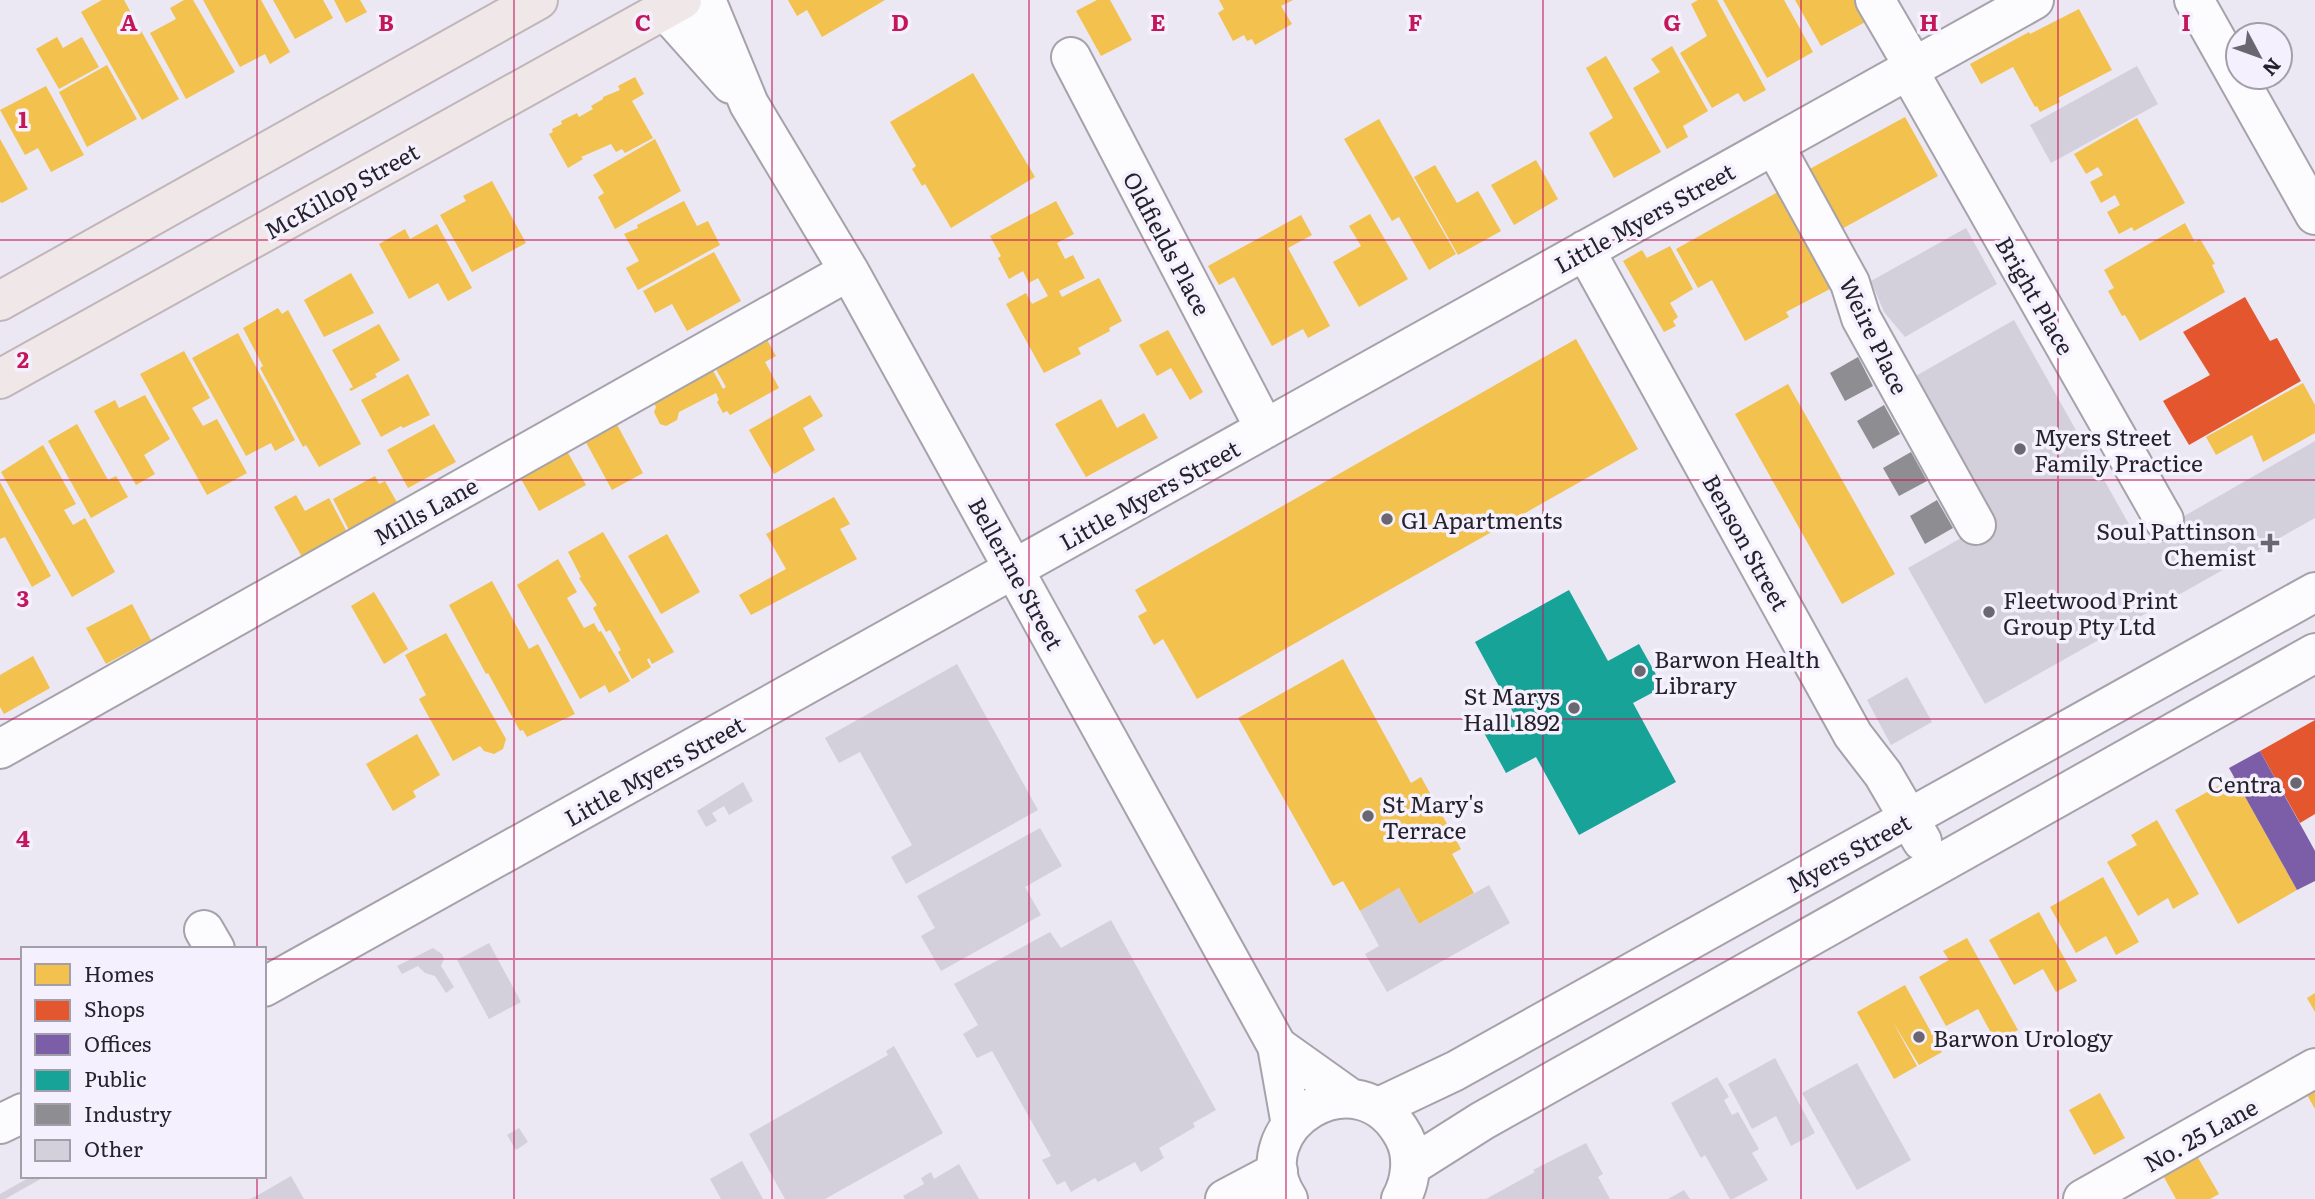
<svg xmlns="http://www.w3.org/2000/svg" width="2315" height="1199" font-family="Literata,serif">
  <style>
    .homes { fill: #f2c14e }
    .shops { fill: #e4572e }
    .offices { fill: #7b5ea7 }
    .public { fill: #17a398 }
    .industry { fill: #8d8d92 }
    .building { fill: #d3cfdb }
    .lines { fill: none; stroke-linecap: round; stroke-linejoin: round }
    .minor-casing { stroke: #a5a2ab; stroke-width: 42 }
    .highway-casing { stroke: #c0b6ba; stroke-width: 42 }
    .minor { stroke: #fcfbfd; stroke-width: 38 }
    .highway { stroke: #f0e7e8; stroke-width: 38 }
    .grid { fill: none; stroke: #c2185b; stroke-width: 2; stroke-opacity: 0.55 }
    .poi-dot { fill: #6a6771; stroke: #f5f0fe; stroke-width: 2.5 }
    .labels { text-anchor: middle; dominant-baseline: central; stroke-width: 7; stroke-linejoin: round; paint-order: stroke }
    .street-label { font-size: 23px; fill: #25222b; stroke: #f5f0fe }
    .poi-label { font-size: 23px; fill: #25222b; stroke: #f5f0fe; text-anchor: start }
    .grid-label { font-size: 23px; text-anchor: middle; font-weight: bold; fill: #c2185b; stroke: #f5f0fe; stroke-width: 7; stroke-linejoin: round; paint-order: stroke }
  </style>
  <rect width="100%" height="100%" fill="#ebe7f3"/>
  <!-- homes -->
  <path class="homes" d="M 102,0 L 124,0 L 179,99 L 142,120 L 81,12 Z
    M 184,0 L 193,0 L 235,72 L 186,99 L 150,33 L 176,19 L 170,8 Z
    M 203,0 L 261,0 L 290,52 L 270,64 L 265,54 L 240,67 Z
    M 273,0 L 323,0 L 333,18 L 295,39 Z
    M 334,0 L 360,0 L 367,12 L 346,23 Z
    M 788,0 L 885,0 L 822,37 L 807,10 L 797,16 Z
    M 1097,0 L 1110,0 L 1132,40 L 1101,56 L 1076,11 Z
    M 1219,0 L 1293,0 L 1281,6 L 1292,24 L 1255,45 L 1252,39 L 1247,41 L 1244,35 L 1233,41 L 1218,13 L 1224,9 Z
    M 1698,0 L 1717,0 L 1766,90 L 1744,102 L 1738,93 L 1712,108 L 1680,53 L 1707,36 L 1691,4 Z
    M 1723,0 L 1784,0 L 1813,52 L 1767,78 Z
    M 1795,0 L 1857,0 L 1869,20 L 1821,46 Z
    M 2079,9 L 2112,70 L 2058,98 L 2060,102 L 2040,112 L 2037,106 L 2035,107 L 2013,67 L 1981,84 L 1970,64 L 2029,32 L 2030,34 Z
    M 57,37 L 63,48 L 82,37 L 99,67 L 59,89 L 36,49 Z
    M 1672,46 L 1708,111 L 1683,126 L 1688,137 L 1667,149 L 1633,88 L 1660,72 L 1651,59 Z
    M 1606,56 L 1661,152 L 1614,178 L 1589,133 L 1613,118 L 1586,68 Z
    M 107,65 L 137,119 L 87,147 L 59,92 Z
    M 973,73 L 1035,177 L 951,228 L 925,184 L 922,186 L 912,169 L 916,166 L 890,122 Z
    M 635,77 L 644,94 L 632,101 L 653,138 L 625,153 L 622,149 L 616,152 L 611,144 L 581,157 L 583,159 L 568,168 L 549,134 L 553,132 L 552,129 L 562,124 L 561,121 L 577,113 L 579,117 L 593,109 L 591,106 L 603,99 L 603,97 L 620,90 L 618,86 Z
    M 46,86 L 84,155 L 51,172 L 38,148 L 25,155 L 0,110 Z
    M 1905,117 L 1938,176 L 1838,231 L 1806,171 Z
    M 2137,118 L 2185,203 L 2134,231 L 2132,227 L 2119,234 L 2107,212 L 2120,205 L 2115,195 L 2101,203 L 2090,182 L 2103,175 L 2098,167 L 2086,174 L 2074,154 Z
    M 1379,119 L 1456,254 L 1429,270 L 1399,217 L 1392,221 L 1344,139 Z
    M 0,139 L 28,189 L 2,203 L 0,202 Z
    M 655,139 L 681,191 L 615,229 L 598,197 L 604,193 L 593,175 Z
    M 1536,160 L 1558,199 L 1514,225 L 1491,185 Z
    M 1435,165 L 1457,203 L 1478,191 L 1501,231 L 1458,255 L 1414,177 Z
    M 492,181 L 526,243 L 472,272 L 440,215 L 466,201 L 463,196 Z
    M 1783,189 L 1825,268 L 1820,271 L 1830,289 L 1786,312 L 1789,317 L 1745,341 L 1712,280 L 1698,288 L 1676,249 Z
    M 684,201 L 697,226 L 708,221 L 720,245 L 638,290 L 626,268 L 639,261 L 624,234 L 638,228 L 637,225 Z
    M 1056,201 L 1074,234 L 1057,243 L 1065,259 L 1073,255 L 1085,278 L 1059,291 L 1062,297 L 1099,278 L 1122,321 L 1109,328 L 1110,331 L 1078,348 L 1081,354 L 1044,373 L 1006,304 L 1026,293 L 1032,304 L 1048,296 L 1038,278 L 1029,283 L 1023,271 L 1009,279 L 998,258 L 1001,256 L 990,236 Z
    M 1370,214 L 1408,279 L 1359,307 L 1333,262 L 1361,246 L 1349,226 Z
    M 1301,215 L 1312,235 L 1288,248 L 1330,326 L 1308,338 L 1303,329 L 1272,346 L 1234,277 L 1219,285 L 1208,266 Z
    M 2185,223 L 2195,242 L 2200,239 L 2215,264 L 2212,265 L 2225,292 L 2140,341 L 2125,315 L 2122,316 L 2108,291 L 2114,288 L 2104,270 Z
    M 437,224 L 472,288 L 448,301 L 438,283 L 409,299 L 379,244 L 405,229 L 410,239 Z
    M 1670,246 L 1693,289 L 1670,303 L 1678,317 L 1673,321 L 1676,326 L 1664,332 L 1623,261 L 1642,250 L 1647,258 Z
    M 714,252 L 741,301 L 687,331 L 672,304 L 655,313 L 643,291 Z
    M 351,273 L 374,313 L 324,337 L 304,300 Z
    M 278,308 L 282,314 L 288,310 L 361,444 L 319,467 L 306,445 L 303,447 L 260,368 L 263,366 L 243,328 Z
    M 379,324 L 400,360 L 375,374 L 377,377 L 351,391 L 349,389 L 353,387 L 332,350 Z
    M 1168,330 L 1203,392 L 1190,400 L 1171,368 L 1157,376 L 1139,345 Z
    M 238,333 L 295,440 L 275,451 L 271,443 L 246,456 L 192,358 Z
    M 765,336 L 776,356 L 765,362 L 779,388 L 730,415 L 727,411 L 723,413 L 717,402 L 719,400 L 716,393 L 679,412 L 677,420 L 666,426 L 660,424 L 654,412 L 656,407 L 650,396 L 709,363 L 723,389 L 726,387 L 713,364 Z
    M 1576,339 L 1638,449 L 1197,699 L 1163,639 L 1154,645 L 1138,616 L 1147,611 L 1135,590 Z
    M 184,351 L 210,398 L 192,408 L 203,426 L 217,419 L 247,473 L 207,495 L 140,374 Z
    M 408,374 L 430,415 L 403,428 L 401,426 L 381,437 L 361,400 Z
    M 2303,383 L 2315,405 L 2315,433 L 2263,462 L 2252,435 L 2216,455 L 2206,437 Z
    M 1788,384 L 1895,574 L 1842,604 L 1735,414 Z
    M 145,395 L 170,439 L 144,455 L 155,474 L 136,485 L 94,411 L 115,400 L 119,408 Z
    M 810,395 L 823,416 L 803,428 L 815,450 L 774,474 L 749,430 Z
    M 1101,399 L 1117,428 L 1144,413 L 1158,438 L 1086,477 L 1055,424 Z
    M 614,419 L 643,473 L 612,490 L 583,437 Z
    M 77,424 L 108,480 L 116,476 L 128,497 L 91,518 L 48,441 Z
    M 434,424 L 456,462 L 408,488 L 387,450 Z
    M 563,444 L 586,485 L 539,511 L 516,470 Z
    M 43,445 L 76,504 L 64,510 L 73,525 L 85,518 L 115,572 L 72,597 L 1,472 Z
    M 375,476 L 379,484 L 385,481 L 399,506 L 350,532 L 333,499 Z
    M 0,482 L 51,576 L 32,587 L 5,537 L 0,539 Z
    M 296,495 L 305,511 L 329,498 L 347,532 L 302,557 L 274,507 Z
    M 834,497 L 850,524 L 840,529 L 857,559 L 751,615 L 739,595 L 786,569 L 766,534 Z
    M 603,532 L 674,652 L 652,664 L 649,658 L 647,660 L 651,667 L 632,679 L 618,652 L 621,650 L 610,630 L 606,632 L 593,608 L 597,605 L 579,578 L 581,577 L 568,552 Z
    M 667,534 L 700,592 L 661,614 L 628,556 Z
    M 558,559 L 577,592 L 567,598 L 584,628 L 594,623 L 599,632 L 601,631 L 630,681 L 609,693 L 605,685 L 580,699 L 517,585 Z
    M 492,581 L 529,649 L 538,644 L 575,714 L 527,737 L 523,730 L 520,731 L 488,673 L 486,674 L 449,605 Z
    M 374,592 L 408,649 L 384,664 L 351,606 Z
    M 132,604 L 151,640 L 106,664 L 86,628 Z
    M 446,633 L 506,739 L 503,749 L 494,754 L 484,751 L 480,746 L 453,761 L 419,699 L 426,695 L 405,655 Z
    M 33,656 L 50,688 L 4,714 L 0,707 L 0,675 Z
    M 1343,659 L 1411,783 L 1421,777 L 1461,849 L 1452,854 L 1474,893 L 1419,924 L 1399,888 L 1360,911 L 1343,881 L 1333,886 L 1238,718 Z
    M 417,734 L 440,775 L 413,791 L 416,797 L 393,811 L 366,764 Z
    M 2234,777 L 2297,890 L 2238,924 L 2175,810 Z
    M 2157,820 L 2199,894 L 2173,909 L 2168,898 L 2138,916 L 2107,862 L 2137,845 L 2131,835 Z
    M 2103,877 L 2139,942 L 2116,955 L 2106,936 L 2076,953 L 2050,907 Z
    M 2039,912 L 2077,981 L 2056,992 L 2043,969 L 2014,985 L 1989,940 Z
    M 1967,938 L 2018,1030 L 1996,1042 L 1978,1009 L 1946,1026 L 1919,977 L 1949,960 L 1943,951 Z
    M 1905,985 L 1942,1052 L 1919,1065 L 1893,1022 L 1917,1066 L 1894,1079 L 1857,1012 Z
    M 2315,993 L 2315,1012 L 2307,998 Z
    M 2315,1079 L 2315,1109 L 2302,1086 Z
    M 2100,1093 L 2125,1138 L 2094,1155 L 2069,1110 Z
    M 2193,1149 L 2219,1194 L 2210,1199 L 2176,1199 L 2159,1168 Z"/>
  <!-- shops -->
  <path class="shops" d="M 2245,297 L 2270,341 L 2277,338 L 2301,381 L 2189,445 L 2163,401 L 2210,375 L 2183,332 Z
    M 2315,720 L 2315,814 L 2300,823 L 2260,751 Z"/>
  <!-- offices -->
  <path class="offices" d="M 2260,751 L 2315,851 L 2315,881 L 2297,890 L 2229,768 Z"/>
  <!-- public -->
  <path class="public" d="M 1569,590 L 1608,661 L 1639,644 L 1663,687 L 1633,703 L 1676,782 L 1579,835 L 1536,757 L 1506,773 L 1483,731 L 1514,714 L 1475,642 Z"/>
  <!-- industry -->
  <path class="industry" d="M 1858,357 L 1873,386 L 1845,401 L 1830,373 Z
    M 1884,405 L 1900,434 L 1873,449 L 1857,421 Z
    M 1911,452 L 1927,481 L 1899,496 L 1883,468 Z
    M 1937,500 L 1953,528 L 1925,544 L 1910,516 Z"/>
  <!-- building -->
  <path class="building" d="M 2137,66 L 2158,104 L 2051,163 L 2030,125 Z
    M 1966,228 L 1997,284 L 1905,337 L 1884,312 L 1871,281 Z
    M 2014,320 L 2139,542 L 2315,441 L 2315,518 L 1985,704 L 1908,568 L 1993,520 L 1914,377 Z
    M 957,664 L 1038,810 L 906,884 L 891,857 L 912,845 L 860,752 L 839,763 L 825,738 Z
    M 1907,677 L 1932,722 L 1891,745 L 1867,700 Z
    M 743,782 L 753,801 L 729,815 L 724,806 L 712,813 L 717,821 L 706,827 L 697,811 Z
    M 1040,828 L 1062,866 L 1025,887 L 1041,915 L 941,971 L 921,936 L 935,928 L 917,896 Z
    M 1489,885 L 1510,923 L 1387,992 L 1365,954 L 1379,946 L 1360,911 L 1399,888 L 1419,924 Z
    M 1111,920 L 1216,1110 L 1193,1123 L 1195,1127 L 1159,1148 L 1164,1158 L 1141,1172 L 1135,1162 L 1098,1182 L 1095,1178 L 1071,1192 L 1065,1181 L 1057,1185 L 1042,1160 L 1051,1156 L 992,1051 L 977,1058 L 963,1034 L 978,1025 L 954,984 L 1050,932 L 1061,948 Z
    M 489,943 L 521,1002 L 489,1019 L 457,960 Z
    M 433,948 L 442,954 L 444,959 L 441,966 L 454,987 L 446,993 L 435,976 L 425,973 L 418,966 L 402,974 L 397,966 Z
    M 894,1046 L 943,1133 L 825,1199 L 785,1199 L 749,1134 L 888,1055 L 886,1051 Z
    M 1775,1058 L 1815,1133 L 1791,1146 L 1776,1116 L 1752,1129 L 1728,1084 Z
    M 1857,1063 L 1911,1160 L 1857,1190 L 1802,1093 Z
    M 1717,1077 L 1729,1097 L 1724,1100 L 1732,1115 L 1738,1112 L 1759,1149 L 1752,1153 L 1768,1180 L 1733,1199 L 1730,1199 L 1705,1155 L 1701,1158 L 1671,1103 Z
    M 519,1128 L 528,1142 L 516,1150 L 507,1135 Z
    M 1586,1143 L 1603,1174 L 1598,1177 L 1610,1199 L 1486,1199 L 1535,1172 L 1533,1170 Z
    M 742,1161 L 763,1199 L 721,1199 L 710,1179 Z
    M 959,1164 L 979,1199 L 905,1199 L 903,1196 L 924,1184 L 921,1178 L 931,1172 L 934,1179 Z
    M 32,1176 L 46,1176 L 5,1199 L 0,1199 L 0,1194 Z
    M 291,1176 L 304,1199 L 250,1199 L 260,1194 Z
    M 1684,1190 L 1690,1199 L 1668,1199 Z"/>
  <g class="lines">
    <defs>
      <path id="minor" d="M 706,0 L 749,104 L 849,271 L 1277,1046 L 1291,1125
        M 1875,0 L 1914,67
        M 2194,0 L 2315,215
        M 665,10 L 731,84
        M 1071,57 L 1265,429
        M 1908,70 L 2164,520
        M 1774,145 L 1850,283 L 1861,318 L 1976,525
        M 1585,250 L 1853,735 L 1883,774 L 1922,841
        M 0,749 L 849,271
        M 204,930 L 215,949
        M 264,987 L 2034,0
        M 1277,1046 L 1350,1098
        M 1379,1107 L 1455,1071 L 2315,592
        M 0,1124 L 23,1113
        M 1411,1166 L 1482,1121 L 2315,653
        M 1225,1199 L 1278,1171
        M 1288,1199 C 1240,1126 1359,1051 1404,1137 C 1414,1156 1411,1181 1401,1199
        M 2083,1199 L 2315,1068"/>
      <path id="highway" d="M 0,301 L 538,0
        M 0,379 L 682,0"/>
    </defs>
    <!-- minor casing -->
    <use href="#minor" class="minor-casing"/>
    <!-- highway casing -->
    <use href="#highway" class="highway-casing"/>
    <!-- minor -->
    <use href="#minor" class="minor"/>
    <!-- highway -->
    <use href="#highway" class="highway"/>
  </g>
  <!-- grid -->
  <path class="grid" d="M 257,0 L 257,949M 514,0 L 514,1199M 772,0 L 772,1199M 1029,0 L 1029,1199M 1286,0 L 1286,1199M 1543,0 L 1543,1199M 1801,0 L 1801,1199M 2058,0 L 2058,1199M 0,240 L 2315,240M 0,480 L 2315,480M 0,719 L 2315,719M 0,959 L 23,959M 264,959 L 2315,959M 257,1176 L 257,1199"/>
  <!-- markers -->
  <g class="poi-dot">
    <circle cx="2020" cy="449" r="7"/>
    <circle cx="1387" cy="519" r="7"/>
    <path d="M2266.5 532.5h7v7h7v7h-7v7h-7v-7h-7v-7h7z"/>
    <circle cx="1989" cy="612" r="7"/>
    <circle cx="1640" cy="671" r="7"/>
    <circle cx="1574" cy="708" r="7"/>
    <circle cx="2296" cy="783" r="7"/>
    <circle cx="1368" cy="816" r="7"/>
    <circle cx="1919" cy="1037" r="7"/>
  </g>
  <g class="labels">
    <!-- street labels -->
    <g class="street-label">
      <text transform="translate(341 190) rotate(-29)">McKillop Street</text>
      <text transform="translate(1644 217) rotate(-29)">Little Myers Street</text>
      <text transform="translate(1168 243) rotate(62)">Oldfields Place</text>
      <text transform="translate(2036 295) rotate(60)">Bright Place</text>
      <text transform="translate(1875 335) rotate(64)">Weire Place</text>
      <text transform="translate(1149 494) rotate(-29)">Little Myers Street</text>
      <text transform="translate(425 510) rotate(-29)">Mills Lane</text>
      <text transform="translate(1747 542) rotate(61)">Benson Street</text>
      <text transform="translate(1017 573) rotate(61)">Bellerine Street</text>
      <text transform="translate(654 770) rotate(-29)">Little Myers Street</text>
      <text transform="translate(1848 852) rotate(-29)">Myers Street</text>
      <text transform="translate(2200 1134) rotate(-29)">No. 25 Lane</text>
    </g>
    <!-- poi labels -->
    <g class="poi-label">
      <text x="2034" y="436">Myers Street<tspan x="2034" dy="26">Family Practice</tspan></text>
      <text x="1401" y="519">G1 Apartments</text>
      <text x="2256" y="530" text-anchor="end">Soul Pattinson<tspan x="2256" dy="26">Chemist</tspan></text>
      <text x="2003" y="599">Fleetwood Print<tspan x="2003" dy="26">Group Pty Ltd</tspan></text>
      <text x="1654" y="658">Barwon Health<tspan x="1654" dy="26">Library</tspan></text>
      <text x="1560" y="695" text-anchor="end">St Marys<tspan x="1560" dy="26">Hall 1892</tspan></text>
      <text x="2282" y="783" text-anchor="end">Centra</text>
      <text x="1382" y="803">St Mary's<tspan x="1382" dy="26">Terrace</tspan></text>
      <text x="1933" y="1037">Barwon Urology</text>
    </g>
  </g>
  <g class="grid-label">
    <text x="129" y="31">A</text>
    <text x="386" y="31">B</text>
    <text x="643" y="31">C</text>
    <text x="900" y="31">D</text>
    <text x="1158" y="31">E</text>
    <text x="1415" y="31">F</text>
    <text x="1672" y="31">G</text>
    <text x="1929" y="31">H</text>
    <text x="2186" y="31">I</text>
    <text x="23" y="128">1</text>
    <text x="23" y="368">2</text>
    <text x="23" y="607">3</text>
    <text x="23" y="847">4</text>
  </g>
  <!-- legend -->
  <rect x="21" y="947" width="245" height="231" fill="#f5f0fe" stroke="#a29eaa" stroke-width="2"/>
  <rect x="35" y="964" width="35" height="21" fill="#f2c14e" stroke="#a29eaa" stroke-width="2"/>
  <text x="84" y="982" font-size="21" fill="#25222b">Homes</text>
  <rect x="35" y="1000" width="35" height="21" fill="#e4572e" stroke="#a29eaa" stroke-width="2"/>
  <text x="84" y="1017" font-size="21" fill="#25222b">Shops</text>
  <rect x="35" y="1034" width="35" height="21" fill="#7b5ea7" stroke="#a29eaa" stroke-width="2"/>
  <text x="84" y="1052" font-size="21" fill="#25222b">Offices</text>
  <rect x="35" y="1070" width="35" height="21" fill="#17a398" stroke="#a29eaa" stroke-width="2"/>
  <text x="84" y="1087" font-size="21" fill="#25222b">Public</text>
  <rect x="35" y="1104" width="35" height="21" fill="#8d8d92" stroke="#a29eaa" stroke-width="2"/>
  <text x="84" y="1122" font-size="21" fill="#25222b">Industry</text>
  <rect x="35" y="1140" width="35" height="21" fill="#d3cfdb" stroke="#a29eaa" stroke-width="2"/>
  <text x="84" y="1157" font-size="21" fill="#25222b">Other</text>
  <!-- north arrow -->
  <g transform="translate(2259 56) rotate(131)"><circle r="33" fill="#f5f0fe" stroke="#a29eaa" stroke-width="2"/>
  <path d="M0-5L12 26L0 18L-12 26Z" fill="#6a6771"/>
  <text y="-10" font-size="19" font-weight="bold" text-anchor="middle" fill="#25222b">N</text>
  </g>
</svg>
